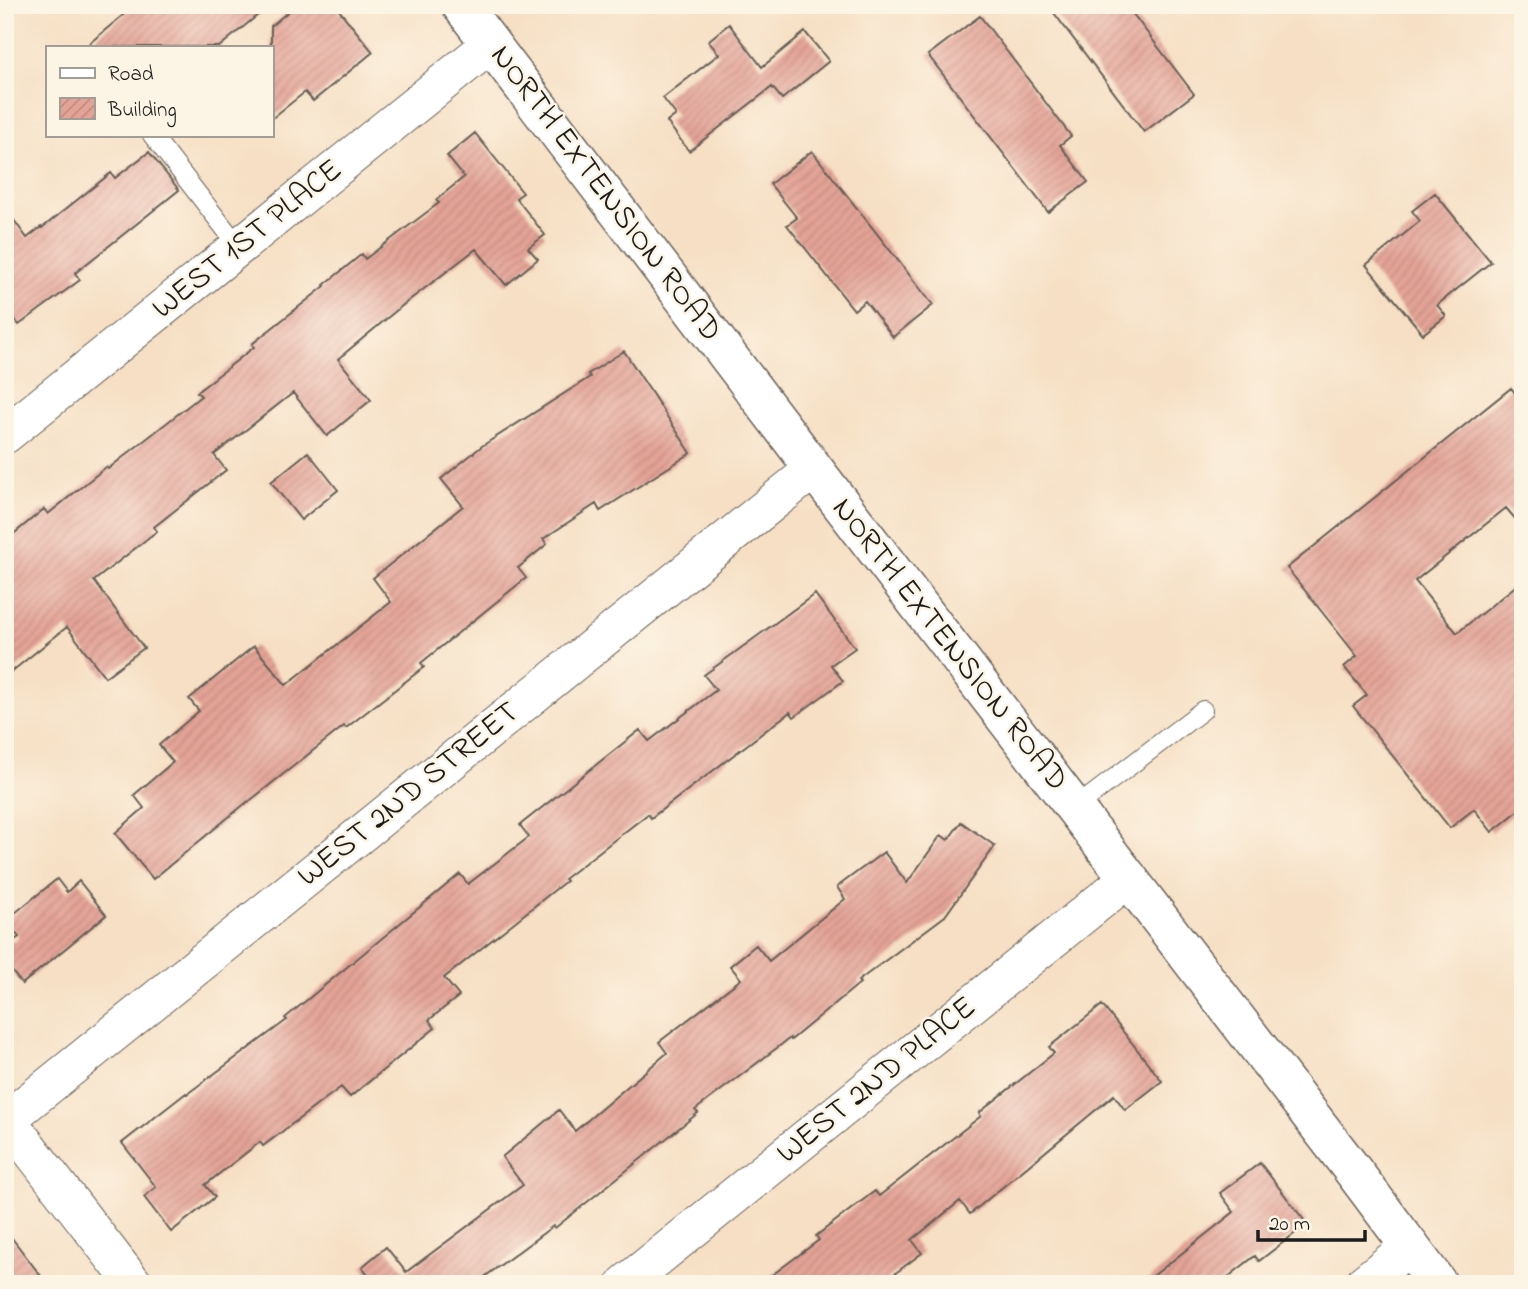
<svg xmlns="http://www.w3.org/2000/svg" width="1528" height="1289" font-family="'Indie Flower',sans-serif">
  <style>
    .building { fill: url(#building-hatch) }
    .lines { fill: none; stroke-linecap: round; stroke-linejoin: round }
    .service-casing { stroke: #686057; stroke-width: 20 }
    .minor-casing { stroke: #686057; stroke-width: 39 }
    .tertiary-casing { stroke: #686057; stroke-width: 41 }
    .service { stroke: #fff; stroke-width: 18 }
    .minor { stroke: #fff; stroke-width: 37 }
    .tertiary { stroke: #fff; stroke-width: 38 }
    .labels { text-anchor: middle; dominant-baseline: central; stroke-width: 5; stroke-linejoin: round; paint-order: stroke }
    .street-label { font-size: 32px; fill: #1c1c1c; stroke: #fcf5e5 }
  </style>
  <defs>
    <pattern id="building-hatch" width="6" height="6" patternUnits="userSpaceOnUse" patternTransform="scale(1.75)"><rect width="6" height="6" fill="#e4a397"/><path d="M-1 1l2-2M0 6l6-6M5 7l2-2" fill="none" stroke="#c38c82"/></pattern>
  </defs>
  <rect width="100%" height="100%" fill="#fcf5e5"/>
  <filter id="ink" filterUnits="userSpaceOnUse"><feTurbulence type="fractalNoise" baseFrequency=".0143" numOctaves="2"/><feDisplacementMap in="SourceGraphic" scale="14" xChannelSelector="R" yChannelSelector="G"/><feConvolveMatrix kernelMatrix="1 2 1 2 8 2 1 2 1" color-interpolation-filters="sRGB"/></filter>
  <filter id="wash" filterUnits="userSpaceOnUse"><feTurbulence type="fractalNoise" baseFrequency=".00686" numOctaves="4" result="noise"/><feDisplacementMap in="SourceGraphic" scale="28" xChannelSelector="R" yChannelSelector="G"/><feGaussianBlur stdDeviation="1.57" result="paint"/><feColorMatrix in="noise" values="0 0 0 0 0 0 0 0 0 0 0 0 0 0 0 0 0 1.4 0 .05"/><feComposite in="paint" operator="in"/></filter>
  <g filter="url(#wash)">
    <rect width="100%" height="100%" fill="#f6dfc4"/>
    <g id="blocks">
      <!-- building -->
      <path class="building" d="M 135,5 L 270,5 L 219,47 L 85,47 Z
        M 296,5 L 335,5 L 373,52 L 313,101 L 305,92 L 271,119 L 271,26 Z
        M 1048,5 L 1126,5 L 1194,94 L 1144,132 Z
        M 980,16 L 1071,136 L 1060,145 L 1088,182 L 1048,212 L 928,55 Z
        M 729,24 L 762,67 L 805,32 L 829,61 L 782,99 L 772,87 L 689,151 L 667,122 L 676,115 L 663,98 L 719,54 L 708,41 Z
        M 475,133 L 523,193 L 516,198 L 545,235 L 528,248 L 538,259 L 506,285 L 476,249 L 403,305 L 338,359 L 371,400 L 327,436 L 293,393 L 214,455 L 226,470 L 154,527 L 157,531 L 94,581 L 144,648 L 105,677 L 67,627 L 5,677 L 5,541 L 44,509 L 48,514 L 106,467 L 108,469 L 201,396 L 197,392 L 254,347 L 252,344 L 325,286 L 324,285 L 362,254 L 365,259 L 439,203 L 436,200 L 464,177 L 447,156 Z
        M 812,151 L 933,305 L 893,337 L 865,301 L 854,310 L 787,225 L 797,218 L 770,184 Z
        M 149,152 L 179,190 L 75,273 L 80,280 L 19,325 L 5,308 L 5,208 L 27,238 L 41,227 L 42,228 L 111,173 L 115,178 Z
        M 1435,193 L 1491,262 L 1437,305 L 1446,316 L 1423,334 L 1366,265 L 1420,221 L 1412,211 Z
        M 624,351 L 691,453 L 600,511 L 596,504 L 543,539 L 547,544 L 518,568 L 526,578 L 421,663 L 424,667 L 346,728 L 344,726 L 247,803 L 247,802 L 153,879 L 115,833 L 144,808 L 134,795 L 173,762 L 159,745 L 199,711 L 189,699 L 254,646 L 286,685 L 391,602 L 373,578 L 463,506 L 441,479 L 482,446 L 590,377 L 588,374 Z
        M 1511,388 L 1523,402 L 1523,528 L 1506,508 L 1415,581 L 1457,633 L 1523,580 L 1523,807 L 1492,832 L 1474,809 L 1450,828 L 1353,706 L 1367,695 L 1344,667 L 1357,656 L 1287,568 Z
        M 308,452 L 338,490 L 301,520 L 271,482 Z
        M 815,594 L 855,648 L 831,665 L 843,681 L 794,717 L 790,712 L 651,818 L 648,814 L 564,879 L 566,881 L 444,978 L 459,996 L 429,1020 L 435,1028 L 350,1097 L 341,1087 L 263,1146 L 260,1142 L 205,1185 L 215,1197 L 171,1232 L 144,1197 L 156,1187 L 122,1143 L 186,1093 L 187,1094 L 287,1020 L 285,1018 L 460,874 L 468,884 L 529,837 L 520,825 L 640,730 L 649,741 L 716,690 L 704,675 Z
        M 961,822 L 995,846 L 945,916 L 858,981 L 860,983 L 791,1040 L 790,1038 L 695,1110 L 698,1113 L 555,1228 L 553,1226 L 475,1284 L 376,1284 L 362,1267 L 386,1247 L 406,1272 L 523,1185 L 502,1157 L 559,1110 L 575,1131 L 667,1053 L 659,1042 L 741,979 L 730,966 L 756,945 L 769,961 L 845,899 L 837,887 L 884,852 L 907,883 L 941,835 L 948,840 Z
        M 57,879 L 67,892 L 79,881 L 106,915 L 22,984 L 5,963 L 5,947 L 19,937 L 5,921 Z
        M 1102,1005 L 1162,1081 L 1125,1110 L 1114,1095 L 970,1214 L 960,1201 L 912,1240 L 922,1253 L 881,1284 L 760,1284 L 819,1240 L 816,1236 L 875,1191 L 879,1196 L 981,1116 L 979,1113 L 1054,1053 L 1049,1047 Z
        M 1260,1163 L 1307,1224 L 1259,1261 L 1255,1256 L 1219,1284 L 1143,1284 L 1234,1212 L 1220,1193 Z
        M 5,1229 L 47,1284 L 5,1284 Z"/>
    </g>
  </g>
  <g filter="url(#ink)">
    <use href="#blocks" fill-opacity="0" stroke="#686057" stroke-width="2"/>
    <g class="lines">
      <defs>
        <path id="service" d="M 152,135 L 239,247
          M 1075,808 L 1203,710"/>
        <path id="minor" d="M 5,435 L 491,44
          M 5,1117 L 134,1284
          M 5,1121 L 814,469
          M 625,1284 L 1129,878
          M 1363,1284 L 1410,1246"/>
        <path id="tertiary" d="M 461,5 L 814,469 L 1351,1168 L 1438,1284"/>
      </defs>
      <!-- service casing -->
      <use href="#service" class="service-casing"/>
      <!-- minor casing -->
      <use href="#minor" class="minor-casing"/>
      <!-- tertiary casing -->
      <use href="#tertiary" class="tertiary-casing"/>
      <!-- service -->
      <use href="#service" class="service"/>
      <!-- minor -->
      <use href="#minor" class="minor"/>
      <!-- tertiary -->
      <use href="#tertiary" class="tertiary"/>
    </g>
  </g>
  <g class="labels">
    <!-- street labels -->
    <g class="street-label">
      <text transform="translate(605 194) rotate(53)">NORTH EXTENSION ROAD</text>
      <text transform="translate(248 240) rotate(-39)">WEST 1ST PLACE</text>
      <text transform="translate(949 645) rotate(52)">NORTH EXTENSION ROAD</text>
      <text transform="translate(409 795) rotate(-39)">WEST 2ND STREET</text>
      <text transform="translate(877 1081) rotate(-39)">WEST 2ND PLACE</text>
    </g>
  </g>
  <!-- margin -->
  <rect width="1528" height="1289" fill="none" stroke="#fcf5e5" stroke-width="28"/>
  <!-- legend -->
  <rect x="46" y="46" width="228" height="91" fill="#fcf5e5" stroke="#a29e95" stroke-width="2"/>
  <rect x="60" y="68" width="35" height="10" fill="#ffffff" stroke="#a29e95" stroke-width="2"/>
  <text x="108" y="80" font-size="21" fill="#1c1c1c">Road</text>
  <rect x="60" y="98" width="35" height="21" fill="url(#building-hatch)" stroke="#a29e95" stroke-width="2"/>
  <text x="108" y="116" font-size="21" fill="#1c1c1c">Building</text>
  <!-- scale -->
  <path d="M1258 1230v10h107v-10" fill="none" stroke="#1c1c1c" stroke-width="3.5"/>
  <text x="1269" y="1230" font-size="21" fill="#1c1c1c" stroke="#fcf5e5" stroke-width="5" paint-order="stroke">20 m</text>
</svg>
